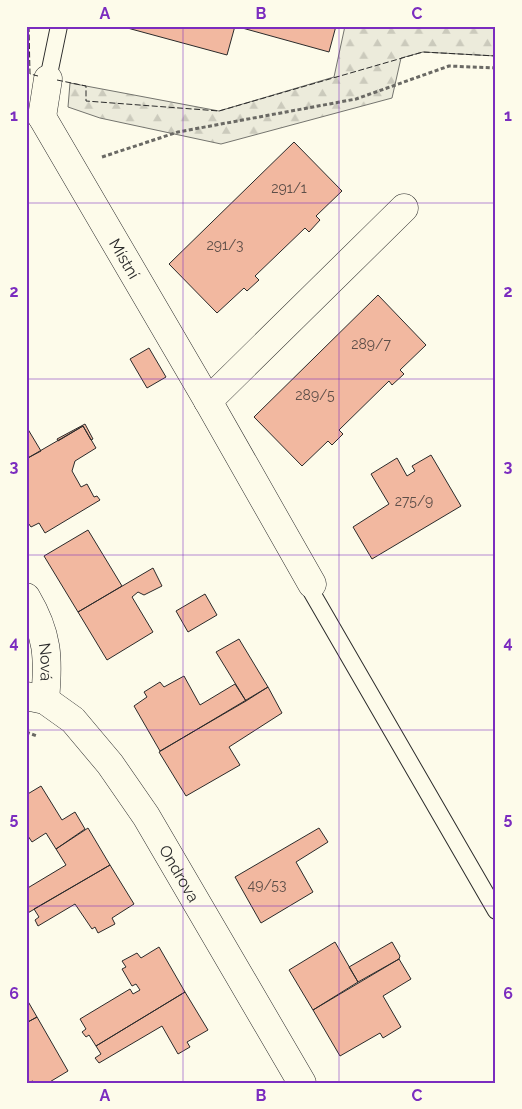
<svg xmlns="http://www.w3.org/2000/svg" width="522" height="1109" font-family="Raleway,sans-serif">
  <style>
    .forest { fill: url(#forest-firs); stroke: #74746e }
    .building { fill: #f2b8a0; stroke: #2b2b2b }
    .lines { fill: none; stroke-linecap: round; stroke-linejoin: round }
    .service-casing { stroke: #2b2b2b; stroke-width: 18 }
    .minor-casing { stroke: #2b2b2b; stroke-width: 29 }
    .tertiary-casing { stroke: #2b2b2b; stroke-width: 29 }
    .path { stroke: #6a6964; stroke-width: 3; stroke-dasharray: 4 2.5; stroke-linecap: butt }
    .service { stroke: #fdfbea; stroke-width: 16 }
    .minor { stroke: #fdfbea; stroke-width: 28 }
    .tertiary { stroke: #fdfbea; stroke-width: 28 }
    .fence { stroke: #2b2b2b; stroke-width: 1; stroke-dasharray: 6 2.5; stroke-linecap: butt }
    .grid { fill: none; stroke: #7b2cbf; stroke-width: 1; stroke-opacity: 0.55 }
    .labels { text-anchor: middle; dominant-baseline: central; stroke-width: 4; stroke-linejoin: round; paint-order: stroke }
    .number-label { font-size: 14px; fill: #5d4e48 }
    .street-label { font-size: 16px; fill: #2b2b2b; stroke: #fdfbea }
    .neatline { fill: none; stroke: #7b2cbf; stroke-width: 2 }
    .grid-label { font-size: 16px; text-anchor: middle; font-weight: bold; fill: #7b2cbf }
  </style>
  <defs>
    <pattern id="forest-firs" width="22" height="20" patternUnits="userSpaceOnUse" patternTransform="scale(1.25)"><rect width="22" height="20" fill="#ecebdb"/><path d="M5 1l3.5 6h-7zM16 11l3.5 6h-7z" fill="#cbcabc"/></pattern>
  </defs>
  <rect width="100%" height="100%" fill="#fdfbea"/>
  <!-- forest -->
  <path class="forest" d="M 345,26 L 496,26 L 496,56 L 423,52 L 401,58 L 392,98 L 221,144 L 100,118 L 68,107 L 70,83 L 219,111 L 334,77 Z"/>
  <!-- building -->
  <path class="building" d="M 120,26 L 235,26 L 227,55 Z
    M 235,26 L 336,26 L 329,52 Z
    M 294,142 L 342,191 L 316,216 L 320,220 L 309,232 L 305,228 L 255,276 L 259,280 L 247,291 L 244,288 L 217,313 L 169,264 Z
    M 378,295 L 426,345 L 400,370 L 404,374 L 392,385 L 389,381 L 339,430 L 343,434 L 332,445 L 328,441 L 302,466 L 254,417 Z
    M 149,348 L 166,377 L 147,388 L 130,359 Z
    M 85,424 L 93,439 L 91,440 L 83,426 L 58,441 L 57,439 Z
    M 26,426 L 41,451 L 26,459 Z
    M 83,426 L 96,448 L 75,461 L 72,471 L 81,487 L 87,484 L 94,497 L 97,496 L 100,500 L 45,533 L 39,523 L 31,527 L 26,520 L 26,459 Z
    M 431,455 L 461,506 L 372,559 L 353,527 L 389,504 L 371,474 L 397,458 L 407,476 L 415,471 L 412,466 Z
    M 88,530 L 122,586 L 78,612 L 44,556 Z
    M 153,568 L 162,586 L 144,595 L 138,592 L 132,597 L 153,632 L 107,660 L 78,612 Z
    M 205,594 L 217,615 L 188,632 L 176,611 Z
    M 239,639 L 268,687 L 246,701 L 216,652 Z
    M 184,676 L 200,705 L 235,684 L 246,701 L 160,751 L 134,706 L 147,697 L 144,692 L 160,682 L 164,687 Z
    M 268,687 L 282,713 L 229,747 L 240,765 L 186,796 L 159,752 Z
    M 41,786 L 62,820 L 75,812 L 85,829 L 56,849 L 46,833 L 32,842 L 26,833 L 26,795 Z
    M 88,828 L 110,865 L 26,914 L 26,889 L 66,865 L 56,849 Z
    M 319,828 L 328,842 L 296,862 L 313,892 L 261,923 L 235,877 Z
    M 110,865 L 134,904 L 112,918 L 115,924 L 98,933 L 95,927 L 92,929 L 75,904 L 38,926 L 35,920 L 39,917 L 34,909 Z
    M 335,942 L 358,982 L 313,1010 L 289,970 Z
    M 392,942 L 400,956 L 399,959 L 358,982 L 349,967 Z
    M 159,947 L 185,992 L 96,1046 L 89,1035 L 86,1037 L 82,1032 L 86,1029 L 80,1019 L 130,989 L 133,994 L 140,990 L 136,984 L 132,986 L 122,969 L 126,967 L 122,961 L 137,953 L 141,958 Z
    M 399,959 L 411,979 L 383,996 L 401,1027 L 383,1038 L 380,1033 L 340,1056 L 313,1010 Z
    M 185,992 L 208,1030 L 187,1042 L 190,1047 L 178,1054 L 162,1026 L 99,1063 L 95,1058 L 101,1054 L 96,1046 Z
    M 26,998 L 37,1017 L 26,1023 Z
    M 37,1017 L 68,1071 L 48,1083 L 34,1083 L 33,1081 L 26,1083 L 26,1023 Z"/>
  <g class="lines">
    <defs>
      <path id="service" d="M 48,79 L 59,26
        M 312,584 L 311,591 L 496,911"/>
      <g id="minor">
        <path id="s1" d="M 42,117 L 208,401 L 312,584"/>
        <path d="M 42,117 L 48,79"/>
        <path d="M 208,401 L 404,208"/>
        <path id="s2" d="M 26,597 C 48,634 49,658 45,700"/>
      </g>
      <g id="tertiary">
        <path id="s3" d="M 26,696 L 45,700 L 73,720 L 110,764 L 146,816 L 302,1083"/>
      </g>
    </defs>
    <!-- service casing -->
    <use href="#service" class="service-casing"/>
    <!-- minor casing -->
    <use href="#minor" class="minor-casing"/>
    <!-- tertiary casing -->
    <use href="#tertiary" class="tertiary-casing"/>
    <!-- path -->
    <path class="path" d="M 102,157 L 178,132 L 356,99 L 449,66 L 496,68
      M 26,732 L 37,736"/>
    <!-- service -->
    <use href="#service" class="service"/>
    <!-- minor -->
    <use href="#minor" class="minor"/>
    <!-- tertiary -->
    <use href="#tertiary" class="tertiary"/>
    <!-- fence -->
    <path class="fence" d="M 29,26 L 30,74 L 38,76
      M 57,80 L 86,86 L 86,101 L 219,111 L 423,52 L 496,56"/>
  </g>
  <!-- grid -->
  <path class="grid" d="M 183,26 L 183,1083M 339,26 L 339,1083M 26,203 L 496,203M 26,379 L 496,379M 26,555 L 496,555M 26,730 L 496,730M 26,906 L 496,906"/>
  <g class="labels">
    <!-- number labels -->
    <g class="number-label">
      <text x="289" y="188">291/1</text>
      <text x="225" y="245">291/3</text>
      <text x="371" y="344">289/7</text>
      <text x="315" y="395">289/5</text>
      <text x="414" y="501">275/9</text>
      <text x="267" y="885">49/53</text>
    </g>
    <!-- street labels -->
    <g class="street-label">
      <text stroke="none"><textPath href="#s1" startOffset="164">Místní</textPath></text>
      <text stroke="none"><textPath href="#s2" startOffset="69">Nová</textPath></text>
      <text stroke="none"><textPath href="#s3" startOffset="241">Ondrova</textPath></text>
    </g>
  </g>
  <!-- border -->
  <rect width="522" height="1109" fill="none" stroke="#fdfbea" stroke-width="55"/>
  <rect x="28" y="28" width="466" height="1054" class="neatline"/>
  <g class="grid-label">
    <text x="105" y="19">A</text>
    <text x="261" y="19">B</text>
    <text x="417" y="19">C</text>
    <text x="14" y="121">1</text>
    <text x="508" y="121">1</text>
    <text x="14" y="297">2</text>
    <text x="508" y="297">2</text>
    <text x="14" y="472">3</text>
    <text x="508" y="472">3</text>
    <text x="14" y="648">4</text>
    <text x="508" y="648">4</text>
    <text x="14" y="824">5</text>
    <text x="508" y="824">5</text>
    <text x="14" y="999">6</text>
    <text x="508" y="999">6</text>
    <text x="105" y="1101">A</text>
    <text x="261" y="1101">B</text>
    <text x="417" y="1101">C</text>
  </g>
</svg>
